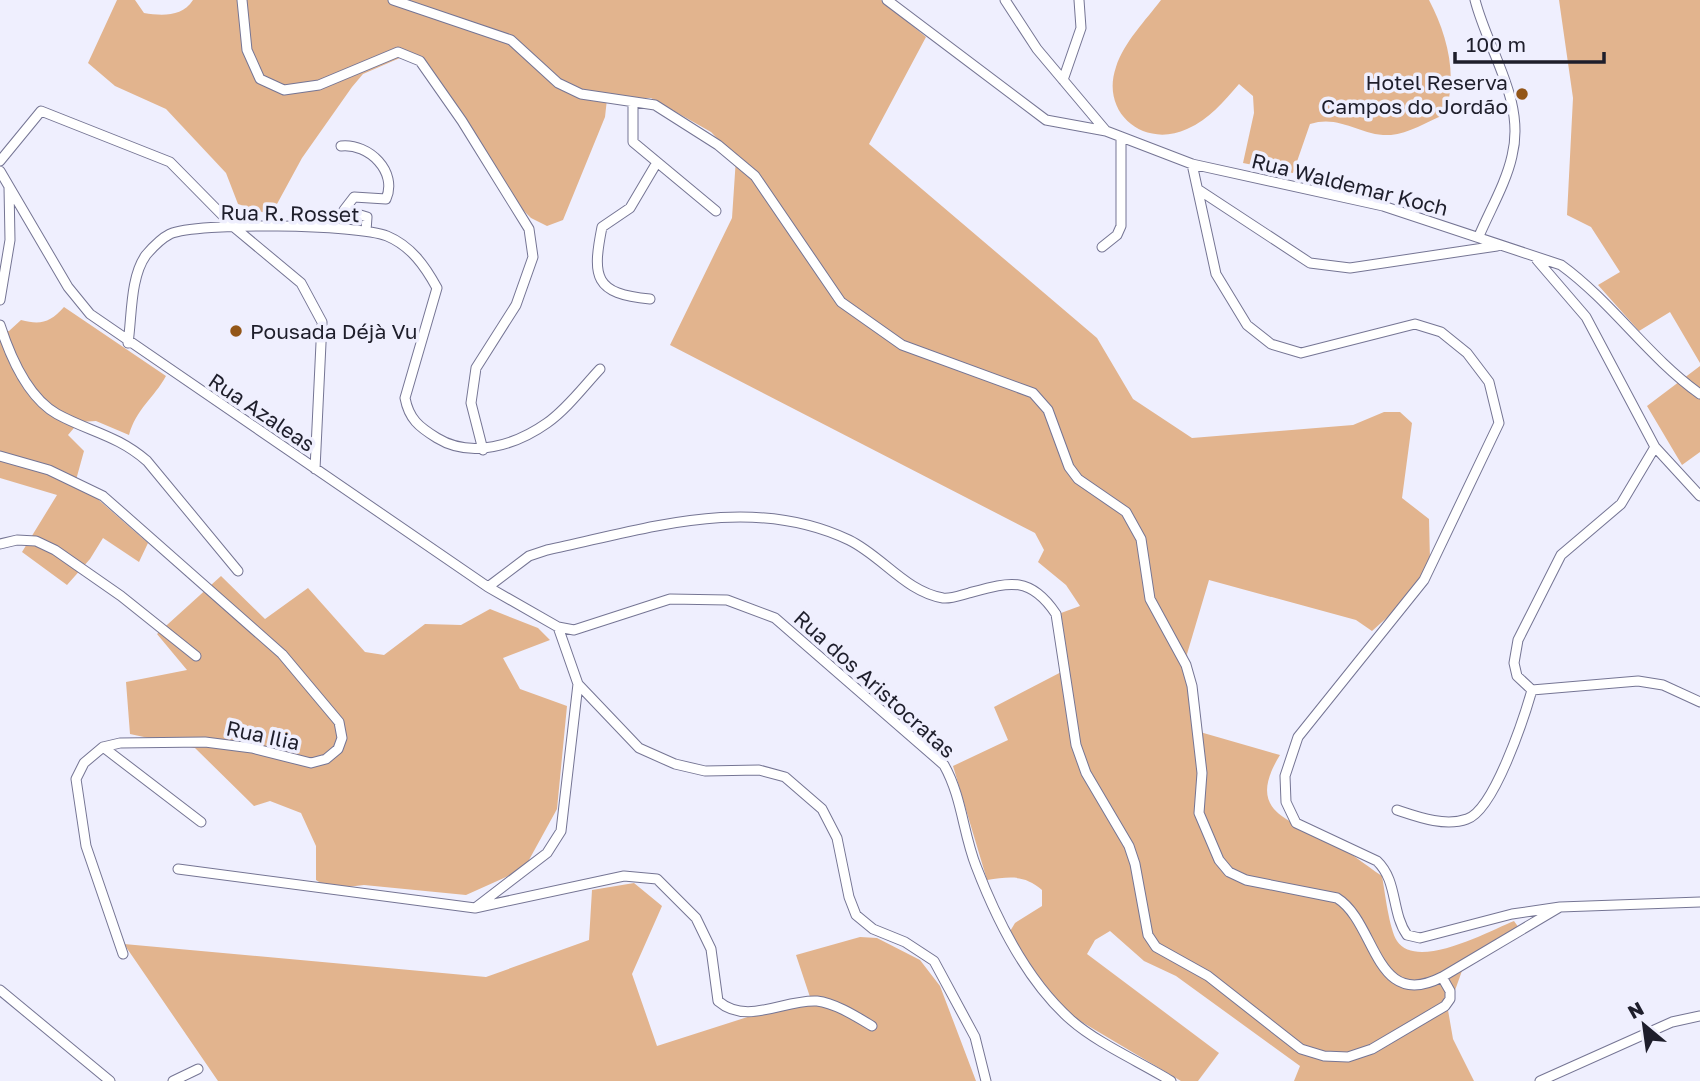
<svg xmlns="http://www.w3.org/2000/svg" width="1700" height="1081" font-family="'Golos Text',sans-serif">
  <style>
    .green { fill: #e2b48e }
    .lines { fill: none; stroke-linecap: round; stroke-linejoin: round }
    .street-casing { stroke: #757594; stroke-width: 11 }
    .street { stroke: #fff; stroke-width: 9 }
    .poi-dot { fill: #935618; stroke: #efeffe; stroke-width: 2.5 }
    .labels { text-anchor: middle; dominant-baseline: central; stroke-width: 7; stroke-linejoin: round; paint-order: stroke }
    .poi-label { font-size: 21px; fill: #1e1e2b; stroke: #efeffe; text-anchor: end }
    .street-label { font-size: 21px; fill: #1e1e2b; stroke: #efeffe }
  </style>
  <rect width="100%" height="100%" fill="#efeffe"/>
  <!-- green -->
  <path class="green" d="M 117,0 L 135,0 L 144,13 C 162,16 182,17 193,0 L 881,0 L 926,37 L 869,144 L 1097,338 L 1133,399 L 1192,438 L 1353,425 L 1384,412 L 1400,412 L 1412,423 L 1402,498 L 1429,519 L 1430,560 L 1422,577 L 1401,605 L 1372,631 L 1356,620 L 1209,580 L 1187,654 L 1200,732 L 1280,755 C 1246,810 1285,819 1327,839 C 1346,849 1364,864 1382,876 C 1385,892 1389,928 1397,941 C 1417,971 1489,931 1514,921 L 1519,928 L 1463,968 L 1448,1010 L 1453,1039 L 1474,1081 L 1294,1081 L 1300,1066 L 1176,976 L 1144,961 L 1110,931 L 1095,940 L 1087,954 L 1219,1053 L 1198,1081 L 1181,1081 L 1070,1015 L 1056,1003 L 1009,933 L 1015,923 L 1042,906 L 1042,890 C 1024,874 1009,877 987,880 L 953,766 L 1008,740 L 994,707 L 1069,668 L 1061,613 L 1080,606 L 1066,585 L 1038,562 L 1044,550 L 1035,533 L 670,345 L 732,218 L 736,158 L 711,132 L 651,98 L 607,99 L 605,117 L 563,220 L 547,226 L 531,218 L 519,206 L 425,60 L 409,54 L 363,74 L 352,87 L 302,158 L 271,215 L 238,204 L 226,173 L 166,109 L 115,86 L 88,63 Z
    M 1161,0 L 1429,0 C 1447,34 1459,78 1444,115 C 1428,121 1408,134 1391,135 C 1361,137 1341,114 1310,124 L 1293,173 L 1243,163 L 1254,113 L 1253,96 L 1239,84 C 1223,102 1210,119 1187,129 C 1144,149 1100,113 1116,67 C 1124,42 1146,20 1161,0 Z
    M 1559,0 L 1700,0 L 1700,363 L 1670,312 L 1639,331 L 1598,285 L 1620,272 L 1591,227 L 1567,215 L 1573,98 Z
    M 64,307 L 166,376 C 154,398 136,409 129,435 L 96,421 L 79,422 L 68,435 L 84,451 L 76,480 L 148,543 L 139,562 L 103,538 L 90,559 L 67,585 L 22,552 L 57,495 L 0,478 L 0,332 L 9,331 L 21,320 C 40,325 50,323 64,307 Z
    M 1700,366 L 1700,452 L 1682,465 L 1647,406 Z
    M 221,576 L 265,619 L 308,588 L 365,652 L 384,655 L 425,624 L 461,625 L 490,609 L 538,628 L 550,640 L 503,658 L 520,689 L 567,706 L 557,809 L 524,869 L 466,895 L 364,885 L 330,889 L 316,880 L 316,846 L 301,813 L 270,801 L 254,806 L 195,748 L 130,734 L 126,682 L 187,670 L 157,634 Z
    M 634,883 L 662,906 L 632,974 L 657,1046 L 810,997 L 796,955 L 860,937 L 877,938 L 920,960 L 940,986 L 976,1081 L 218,1081 L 124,944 L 486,977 L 589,940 L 592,890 Z"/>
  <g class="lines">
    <defs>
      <path id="street" d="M 242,0 L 247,50 L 260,79 L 284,90 L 319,85 L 398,52 L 420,61 L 462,121 L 529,229 L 533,257 L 516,305 L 476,368 L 471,403 L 483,450
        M 393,0 L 511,40 L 558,83 L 581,94 L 655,105 L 718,145 L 755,176 L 841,302 L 902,345 L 1033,393 L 1048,410 L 1069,467 L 1078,479 L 1126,512 L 1141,539 L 1150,599 L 1186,665 L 1192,686 L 1202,773 L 1199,813 L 1219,860 L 1229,872 L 1246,880 L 1337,898 C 1377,923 1374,1012 1442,977 L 1560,907
        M 887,0 L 1046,120 L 1106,131
        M 1005,0 L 1037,49 L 1106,131 L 1192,164 L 1383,206 L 1561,265 C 1612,302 1648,357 1700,394
        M 1475,0 C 1488,51 1526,101 1512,156 C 1506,183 1490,210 1479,236
        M 1063,80 L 1081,28 L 1079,0
        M 633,102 L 633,142 L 716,211
        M 341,146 C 369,143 398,172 386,199 L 354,197 L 344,210 L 367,217 L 366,231
        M 0,161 L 41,111 L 170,162 L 235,228 L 301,283 L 322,322 L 315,469
        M 1192,164 L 1216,274 L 1247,325 L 1271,344 L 1301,353 L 1415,324 L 1441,332 L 1467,353 L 1489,382 L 1499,423 L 1424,580 L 1298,737 L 1285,776 L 1286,802 L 1296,823 L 1377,861 C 1398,881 1391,912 1407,935 L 1420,938 L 1512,914 L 1560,907 L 1700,902
        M 0,171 L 68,287 L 90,314 L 488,587 L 558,627 L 574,630 L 670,599 L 727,600 L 775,618 L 944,765 C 962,797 963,833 976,866 C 997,921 1027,981 1071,1020 C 1097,1043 1140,1062 1171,1081
        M 1199,190 L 1310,263 L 1350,268 L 1497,246
        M 1102,247 L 1117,235 L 1121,226 L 1121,137
        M 1537,260 L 1586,317 L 1655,447 L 1700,496
        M 650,299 C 594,294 592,277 602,227 L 630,208 L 656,164
        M 0,300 L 10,240 L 9,187
        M 0,325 C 10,356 27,397 57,414 C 90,432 117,435 147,461 L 238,571
        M 128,343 C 132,317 130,277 146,255 C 152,248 162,238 170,234 C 197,222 358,224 387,236 C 411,246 425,266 437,288 L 405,398 C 409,419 419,427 437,438 C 471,459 516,445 547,423 C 567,409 584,386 600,369
        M 1655,447 L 1621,504 L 1561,555 L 1518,640 L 1514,663 L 1517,676 L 1532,690 L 1638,681 L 1663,685 L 1700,702
        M 0,456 L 49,470 L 103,496 L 282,654 L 339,722 L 342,738 L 338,749 L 326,759 L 311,763 L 252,748 L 205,742 L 120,743 L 103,747 L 84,763 L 76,779 L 86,846 L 123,954
        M 0,544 L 17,540 L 36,541 L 55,550 L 121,596 L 196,656
        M 488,587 L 529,556 L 547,550 C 647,529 750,493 849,540 C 882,556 906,592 943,598 C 951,599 961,595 969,593 C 1009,582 1030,575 1056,614 L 1076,745 L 1086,773 L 1129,846 L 1135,864 L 1148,935 L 1156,947 L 1208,976 L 1301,1049 L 1324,1056 L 1348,1057 L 1372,1049 L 1445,1006 L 1450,999 L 1450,991 L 1442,977
        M 558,627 L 578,684 L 639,748 L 675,764 L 705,771 L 759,770 L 785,777 L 822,809 L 837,838 L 849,897 L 856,915 L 873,929 L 905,942 L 934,961 L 975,1037 L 986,1081
        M 103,747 L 201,822
        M 1397,810 C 1418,817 1445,827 1467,819 C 1494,810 1524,718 1532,690
        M 178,869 L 475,908 L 624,876 L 657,879 L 696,918 L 711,949 L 718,1001 C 747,1026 784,999 817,1001 C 835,1003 857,1017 872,1026
        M 475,908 L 547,853 L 561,831 L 578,684
        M 0,990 L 110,1081
        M 173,1081 L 198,1069
        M 1540,1081 L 1672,1022 L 1700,1016"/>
    </defs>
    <!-- street casing -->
    <use href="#street" class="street-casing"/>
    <!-- street -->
    <use href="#street" class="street"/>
  </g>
  <!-- markers -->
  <g class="poi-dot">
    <circle cx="1522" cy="94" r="7"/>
    <circle cx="236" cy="331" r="7"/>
  </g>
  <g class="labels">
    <!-- poi labels -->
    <g class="poi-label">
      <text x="1508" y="82">Hotel Reserva<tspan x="1508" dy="24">Campos do Jordão</tspan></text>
      <text x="250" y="331" text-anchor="start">Pousada Déjà Vu</text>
    </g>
    <!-- street labels -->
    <g class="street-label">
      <text transform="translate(1350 184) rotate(14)">Rua Waldemar Koch</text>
      <text transform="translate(290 213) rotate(1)">Rua R. Rosset</text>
      <text transform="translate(262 412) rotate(34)">Rua Azaleas</text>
      <text transform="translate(875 684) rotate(42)">Rua dos Aristocratas</text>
      <text transform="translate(263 735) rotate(12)">Rua Ilia</text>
    </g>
  </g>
  <!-- north arrow -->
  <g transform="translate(1644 1025) rotate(331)" stroke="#efeffe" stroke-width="5" paint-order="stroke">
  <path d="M0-5L12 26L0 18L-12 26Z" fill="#1e1e2b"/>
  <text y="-10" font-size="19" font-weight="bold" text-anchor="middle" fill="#1e1e2b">N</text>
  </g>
  <!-- scale -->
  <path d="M1455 52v10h149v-10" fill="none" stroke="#1e1e2b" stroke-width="3.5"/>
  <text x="1466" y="52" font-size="21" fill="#1e1e2b" stroke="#efeffe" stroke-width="5" paint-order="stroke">100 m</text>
</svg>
